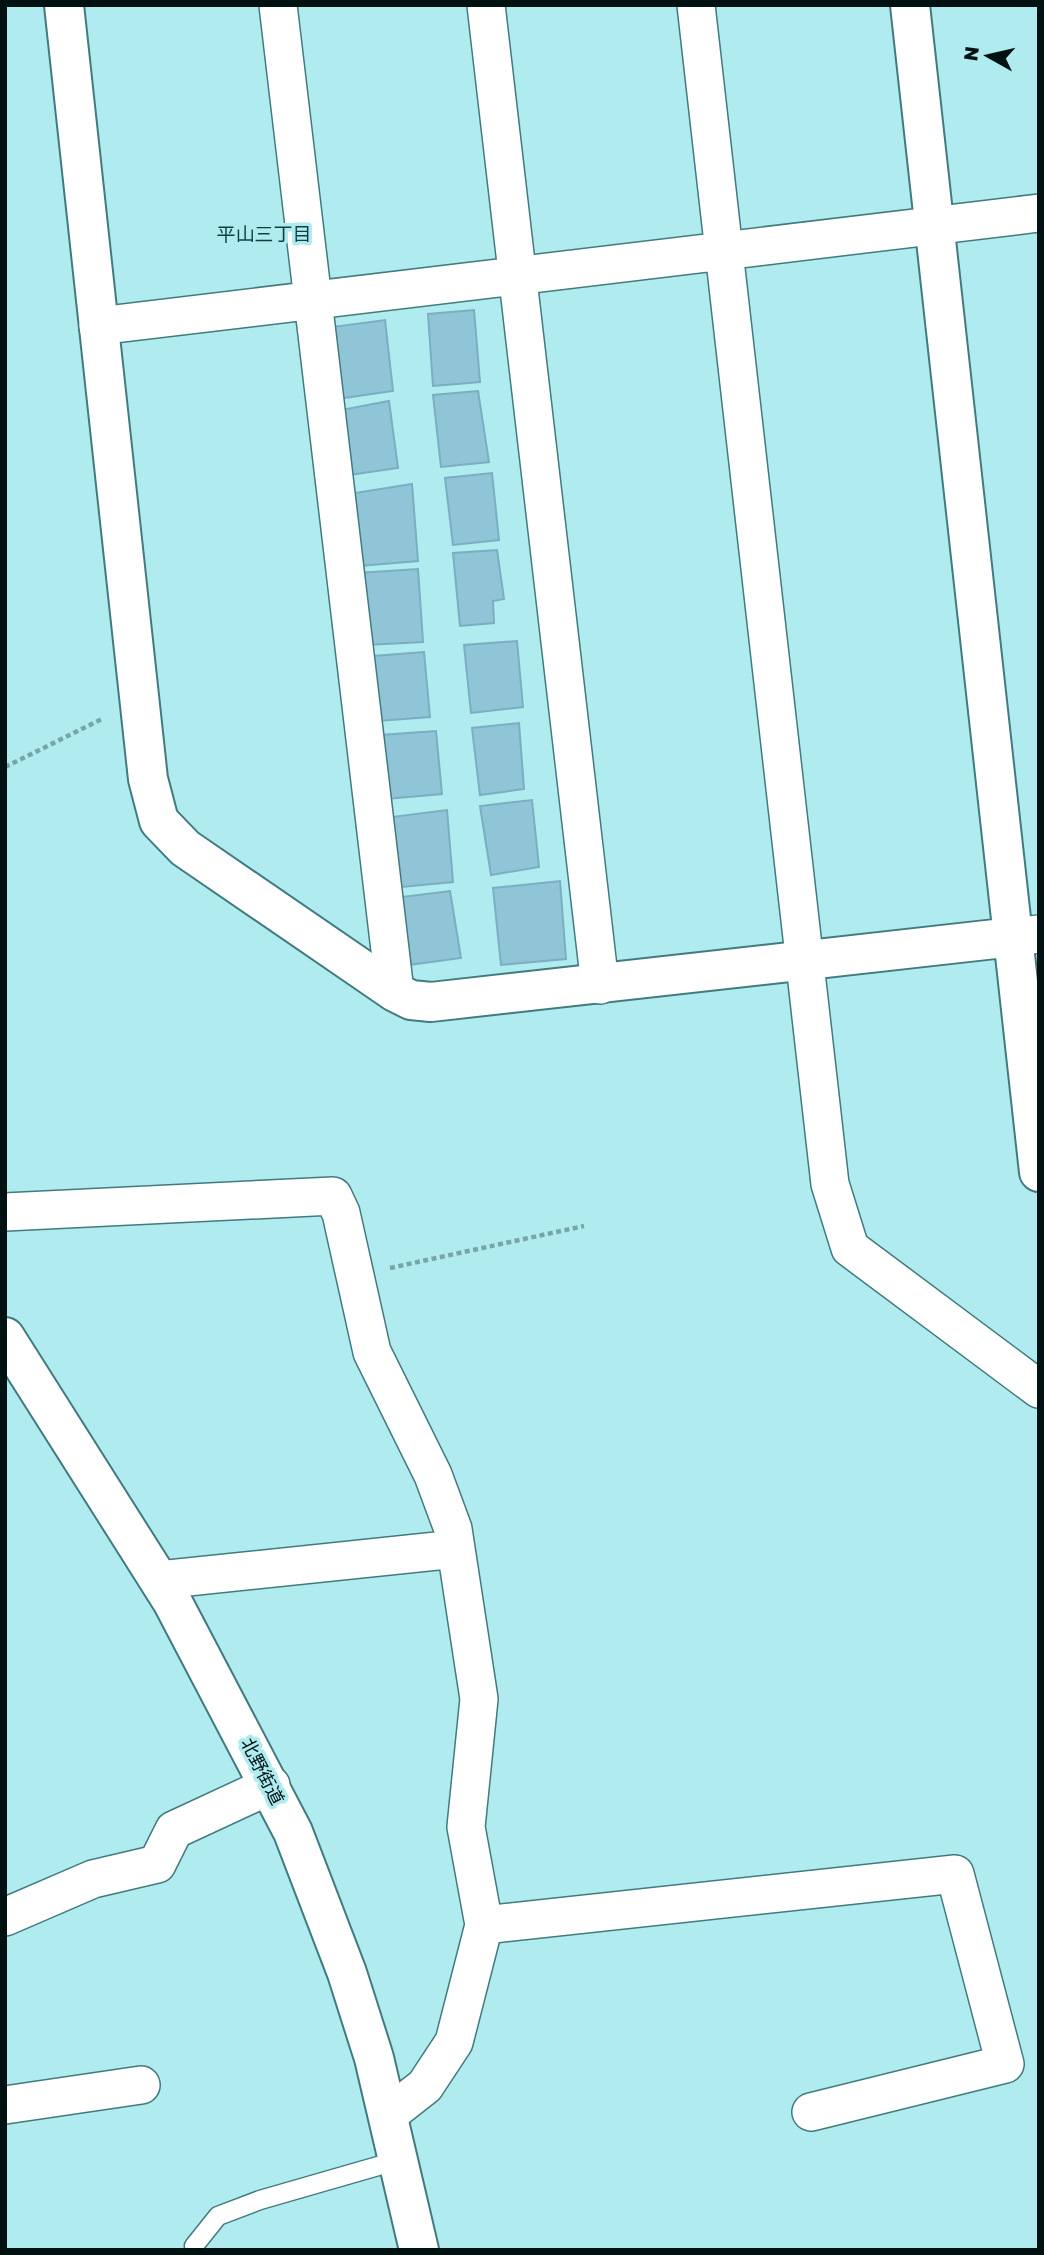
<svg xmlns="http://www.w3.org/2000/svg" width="1044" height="2255" font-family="'Golos Text','Noto Sans JP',sans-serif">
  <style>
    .building { fill: #90c5d7; stroke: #7aaec0; stroke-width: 2 }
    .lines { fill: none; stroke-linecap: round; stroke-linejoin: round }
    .lane-casing { stroke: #417b7f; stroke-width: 21 }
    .street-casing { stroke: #417b7f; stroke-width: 40 }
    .secondary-casing { stroke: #417b7f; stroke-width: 42 }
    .path { stroke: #77a5a8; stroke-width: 4.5; stroke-dasharray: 5 3.5; stroke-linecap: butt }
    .lane { stroke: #fff; stroke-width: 18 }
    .street { stroke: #fff; stroke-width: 37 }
    .secondary { stroke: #fff; stroke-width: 38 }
    .labels { text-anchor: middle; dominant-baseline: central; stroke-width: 7; stroke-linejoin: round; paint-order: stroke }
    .street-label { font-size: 18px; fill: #001112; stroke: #afebef }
    .neighbourhood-label { font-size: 19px; fill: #103e41; stroke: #afebef }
  </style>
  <rect width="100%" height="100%" fill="#afebef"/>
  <!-- building -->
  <path class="building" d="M 474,310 L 480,382 L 433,386 L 428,314 Z
    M 385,320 L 393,391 L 337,399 L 332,327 Z
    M 478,391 L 489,462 L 441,467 L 433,395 Z
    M 389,401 L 398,468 L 342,476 L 336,411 Z
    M 492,473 L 499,540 L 453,545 L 445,478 Z
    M 412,484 L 418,561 L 360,566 L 355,493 Z
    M 497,550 L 504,599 L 493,601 L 494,623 L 460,626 L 453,553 Z
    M 418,569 L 423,642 L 367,645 L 358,573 Z
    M 517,641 L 523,707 L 471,713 L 464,645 Z
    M 424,652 L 430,717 L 378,721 L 373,656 Z
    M 519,723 L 524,789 L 480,795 L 472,728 Z
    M 436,731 L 442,794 L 386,799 L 380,735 Z
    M 532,800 L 539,867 L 491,875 L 480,806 Z
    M 447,810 L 453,882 L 391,888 L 384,818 Z
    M 560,881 L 566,959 L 501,965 L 493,888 Z
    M 450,891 L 461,958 L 401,966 L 393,898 Z"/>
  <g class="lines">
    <defs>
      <path id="lane" d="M 195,2250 L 194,2246 L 218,2216 L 260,2200 L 399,2160"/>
      <path id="street" d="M 278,5 L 395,992
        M 486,5 L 600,985
        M 696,5 L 830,1184 L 850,1248 L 1039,1389
        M 98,326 L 1039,213
        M 1013,937 L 1039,934
        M 5,1212 L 333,1196 L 341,1213 L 372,1352 L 433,1475 L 453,1529 L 479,1699 L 466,1827 L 484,1925 L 454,2042 L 425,2086 L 388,2115
        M 159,1580 L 456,1549
        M 5,1917 L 93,1879 L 157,1864 L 174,1830 L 271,1785
        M 484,1925 L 955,1874 L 1005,2064 L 811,2112
        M 5,2105 L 141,2085"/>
      <path id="secondary" d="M 64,5 L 148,779 L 159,821 L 185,848 L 395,992 L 411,1000 L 431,1002 L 1013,937
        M 910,5 L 1039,1172
        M 5,1337 L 172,1601 L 293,1832 L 347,1973 L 374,2058 L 419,2250"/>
    </defs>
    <!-- lane casing -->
    <use href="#lane" class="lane-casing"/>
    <!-- street casing -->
    <use href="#street" class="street-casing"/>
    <!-- secondary casing -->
    <use href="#secondary" class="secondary-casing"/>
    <!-- path -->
    <path class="path" d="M 5,767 L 104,718
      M 390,1268 L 584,1226"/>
    <!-- lane -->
    <use href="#lane" class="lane"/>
    <!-- street -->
    <use href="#street" class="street"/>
    <!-- secondary -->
    <use href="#secondary" class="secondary"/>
  </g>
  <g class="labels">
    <!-- street labels -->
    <g class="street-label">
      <text transform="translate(263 1771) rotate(63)">北野街道</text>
    </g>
    <!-- neighbourhood labels -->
    <g class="neighbourhood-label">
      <text x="264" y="233">平山三丁目</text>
    </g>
  </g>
  <!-- border -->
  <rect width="1044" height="2255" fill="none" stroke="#001112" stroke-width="14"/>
  <!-- north arrow -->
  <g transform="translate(988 56) rotate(278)" stroke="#afebef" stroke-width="5" paint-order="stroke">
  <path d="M0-5L12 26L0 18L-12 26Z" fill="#001112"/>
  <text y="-10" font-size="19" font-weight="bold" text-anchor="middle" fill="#001112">N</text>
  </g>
</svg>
